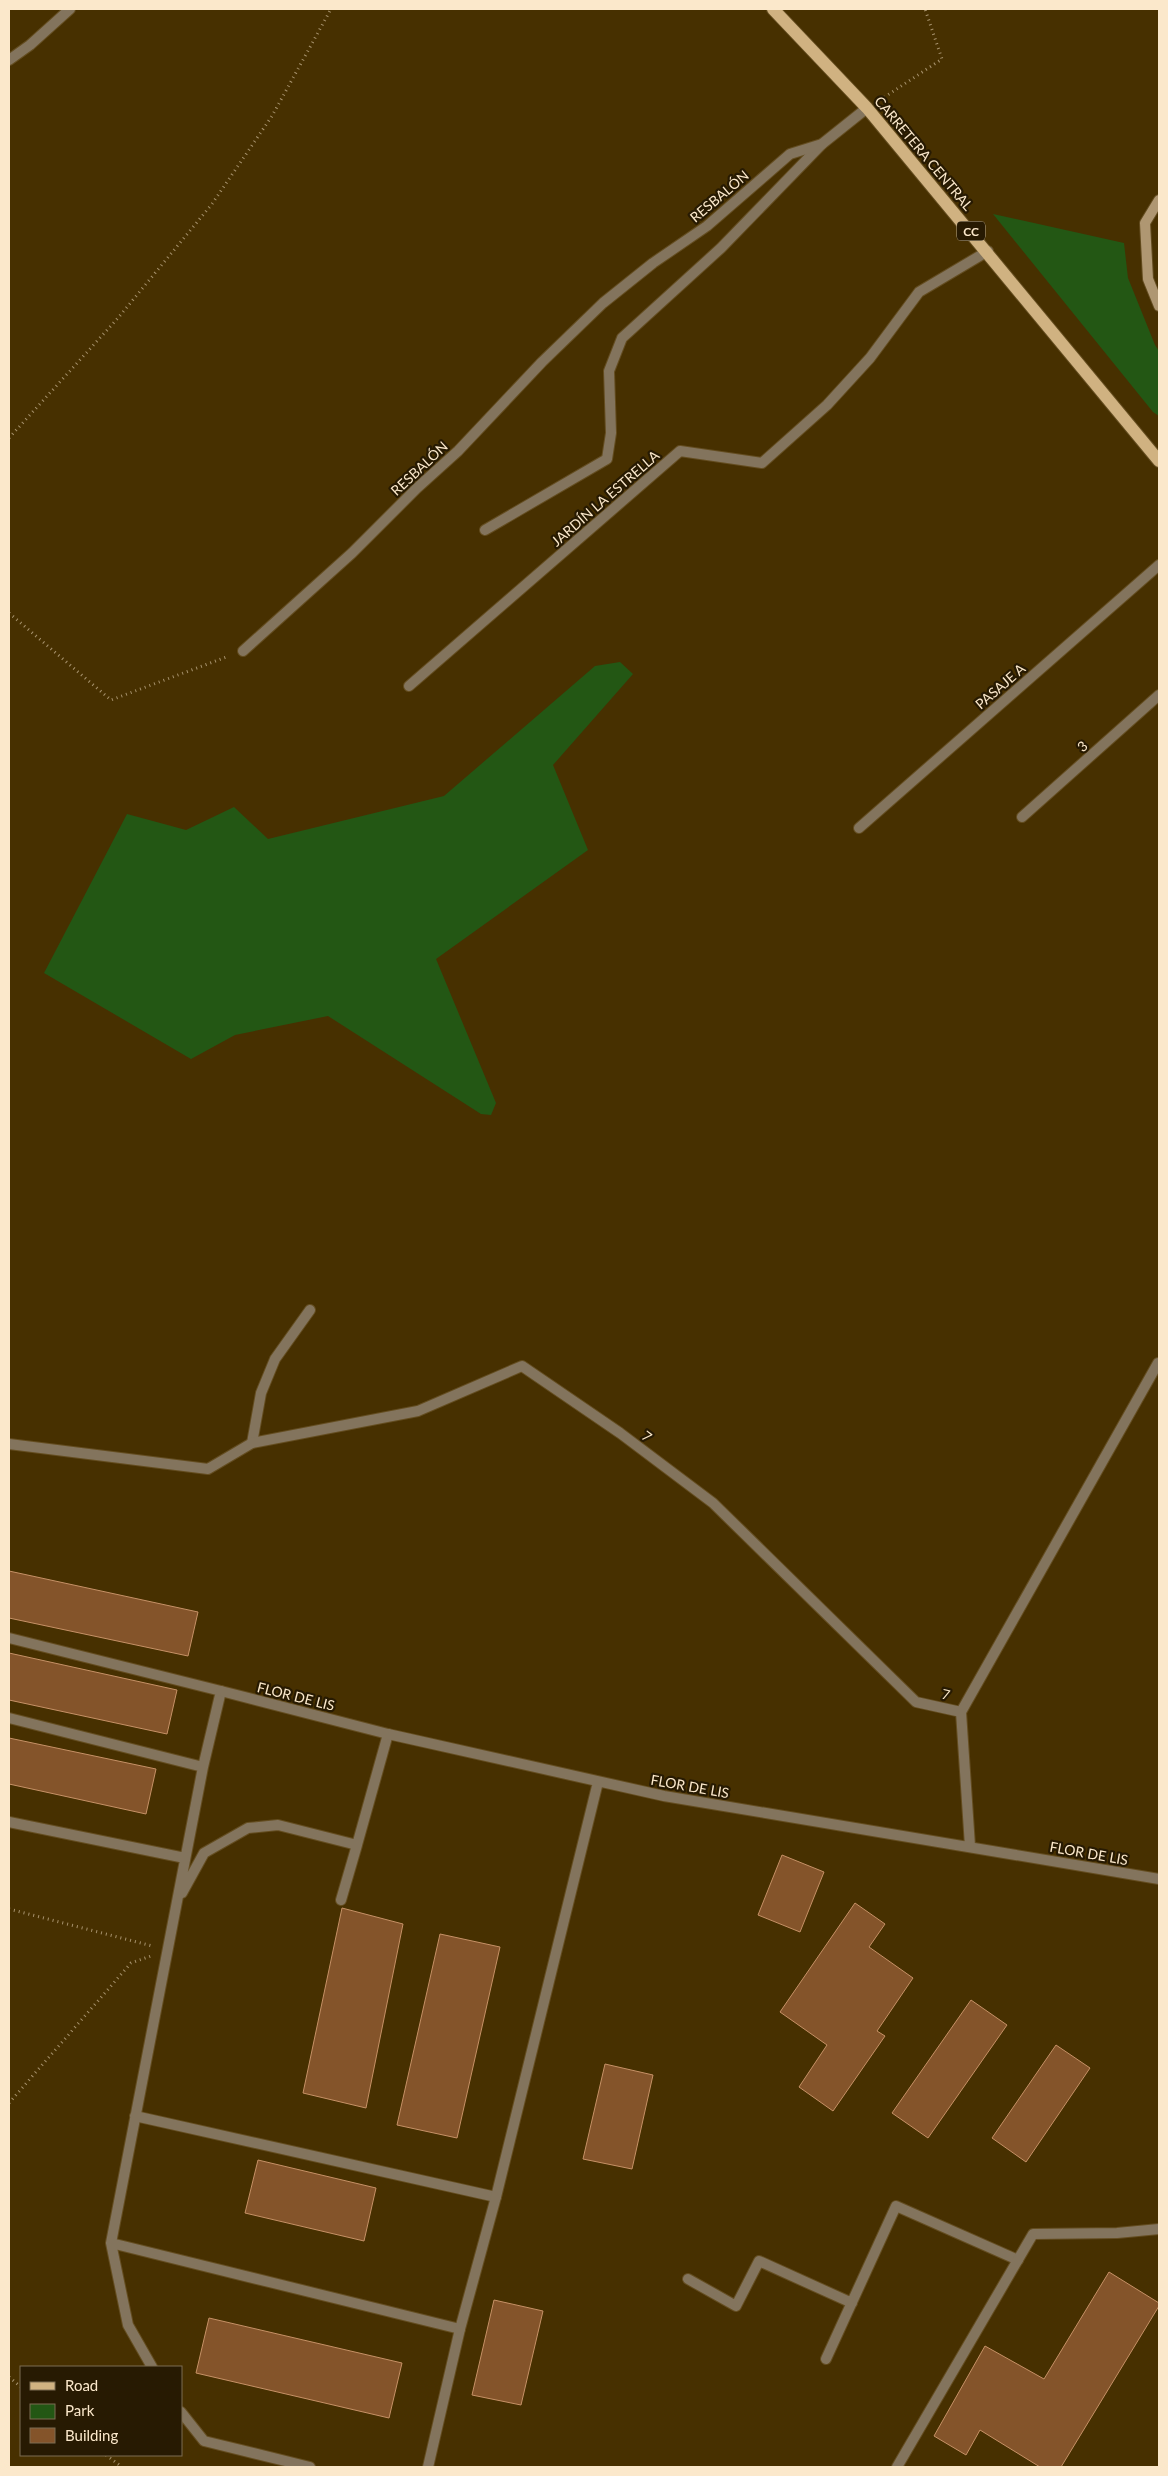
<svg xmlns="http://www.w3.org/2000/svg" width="1168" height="2476" font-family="Lato,sans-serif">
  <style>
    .green { fill: #235714 }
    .building { fill: #84542a; stroke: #c69166 }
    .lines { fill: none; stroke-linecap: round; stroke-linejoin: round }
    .lane-casing { stroke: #644d20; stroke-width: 12 }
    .street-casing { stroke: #644d20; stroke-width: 12 }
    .secondary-casing { stroke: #644d20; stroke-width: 12 }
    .primary-casing { stroke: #644d20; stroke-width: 14 }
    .path { stroke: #a7926c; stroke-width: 3; stroke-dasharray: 1 4; stroke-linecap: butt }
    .lane { stroke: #83745d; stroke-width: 10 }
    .street { stroke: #83745d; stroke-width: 10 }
    .secondary { stroke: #af9772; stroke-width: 10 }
    .primary { stroke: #d0b281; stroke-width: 12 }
    .labels { text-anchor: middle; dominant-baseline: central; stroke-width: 4.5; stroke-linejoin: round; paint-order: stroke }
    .shield { fill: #271a02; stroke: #bbaa8f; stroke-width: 1 }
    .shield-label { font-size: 12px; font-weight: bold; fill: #fbe8cb }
    .street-label { font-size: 14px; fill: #fbe8cb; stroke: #271a02 }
  </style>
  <rect width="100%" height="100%" fill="#473000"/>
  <!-- green -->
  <path class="green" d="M 993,214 L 1124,243 L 1128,278 L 1155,345 L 1159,351 L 1159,416 L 1153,412 Z
    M 620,662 L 633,674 L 553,765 L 588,850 L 436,959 L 496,1103 L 491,1115 L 481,1114 L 328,1016 L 235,1035 L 191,1059 L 44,973 L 127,814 L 186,830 L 234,807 L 268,839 L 444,796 L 595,666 Z"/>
  <!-- building -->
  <path class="building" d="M 9,1571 L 198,1612 L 188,1656 L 9,1618 Z
    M 9,1653 L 177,1690 L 167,1734 L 9,1700 Z
    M 9,1738 L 156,1769 L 146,1814 L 9,1784 Z
    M 782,1855 L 824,1872 L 800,1932 L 758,1915 Z
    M 855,1903 L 885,1924 L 869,1947 L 913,1978 L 877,2031 L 885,2036 L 833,2111 L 799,2087 L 827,2045 L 780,2012 Z
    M 342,1908 L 403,1924 L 366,2108 L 303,2093 Z
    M 440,1934 L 500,1947 L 457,2138 L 397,2125 Z
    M 971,2000 L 1007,2025 L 928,2138 L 892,2113 Z
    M 1056,2045 L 1090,2068 L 1026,2162 L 992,2138 Z
    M 605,2064 L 653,2075 L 632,2169 L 583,2159 Z
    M 258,2160 L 376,2188 L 364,2241 L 245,2213 Z
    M 1109,2272 L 1159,2303 L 1159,2306 L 1061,2467 L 1040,2467 L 980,2430 L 966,2455 L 934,2436 L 985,2346 L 1044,2379 Z
    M 494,2300 L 543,2311 L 521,2405 L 472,2395 Z
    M 209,2318 L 402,2363 L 389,2418 L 196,2373 Z"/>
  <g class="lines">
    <defs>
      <path id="lane" d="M 485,530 L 607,459 L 611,433 L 609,371 L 622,338 L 721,248 L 822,144
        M 1022,817 L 1159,695
        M 252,1443 L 261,1393 L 275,1359 L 310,1310
        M 9,1638 L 221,1691 L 203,1767 L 111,2243 L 128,2325 L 152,2367
        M 9,1718 L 203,1767
        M 9,1822 L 185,1858
        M 182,1893 L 204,1853 L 248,1828 L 278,1825 L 357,1845 L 388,1734
        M 341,1900 L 357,1845
        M 135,2116 L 496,2197
        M 111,2243 L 460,2329
        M 688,2279 L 736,2306 L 759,2261 L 852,2303
        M 826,2359 L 896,2206 L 1018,2260
        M 181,2412 L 204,2441 L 310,2467"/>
      <path id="street" d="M 9,60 L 30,45 L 70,9
        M 243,651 L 352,553 L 417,488 L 458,451 L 542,362 L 603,303 L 653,263 L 707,226 L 790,154 L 822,144 L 867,108
        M 409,686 L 680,451 L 762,463 L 827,405 L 870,358 L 919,292 L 988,251
        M 859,828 L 1159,565
        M 9,1444 L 208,1469 L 252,1443 L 418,1411 L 522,1366 L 620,1433 L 713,1503 L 916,1702 L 961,1712
        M 221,1691 L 388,1734 L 664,1796 L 1159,1879
        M 970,1846 L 961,1712 L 1158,1363 L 1159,1364
        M 428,2467 L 460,2329 L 496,2197 L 598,1782
        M 897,2467 L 1033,2234 L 1117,2233 L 1159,2229"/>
      <path id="secondary" d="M 1159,200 L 1145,223 L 1148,279 L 1159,306"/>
      <path id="primary" d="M 773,9 L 867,108 L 1159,461"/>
    </defs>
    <!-- lane casing -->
    <use href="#lane" class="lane-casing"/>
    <!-- street casing -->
    <use href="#street" class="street-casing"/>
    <!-- secondary casing -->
    <use href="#secondary" class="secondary-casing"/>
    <!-- primary casing -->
    <use href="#primary" class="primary-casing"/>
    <!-- path -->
    <path class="path" d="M 880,100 L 942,59 L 925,9
      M 9,438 L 118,318 L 212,204 L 272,116 L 331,9
      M 9,613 L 111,700 L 229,656
      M 9,1909 L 152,1946
      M 9,2103 L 131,1963 L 151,1956
      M 9,2377 L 21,2387
      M 106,2455 L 122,2467"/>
    <!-- lane -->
    <use href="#lane" class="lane"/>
    <!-- street -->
    <use href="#street" class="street"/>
    <!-- secondary -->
    <use href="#secondary" class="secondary"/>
    <!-- primary -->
    <use href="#primary" class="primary"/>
  </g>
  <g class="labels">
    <!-- shield labels -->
    <rect class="shield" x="957" y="221.5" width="28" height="19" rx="4"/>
    <g class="shield-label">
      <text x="971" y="231">CC</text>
    </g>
    <!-- street labels -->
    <g class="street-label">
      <text transform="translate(924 153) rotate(50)">CARRETERA CENTRAL</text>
      <text transform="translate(719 196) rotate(-40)">RESBALÓN</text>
      <text transform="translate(419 468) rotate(-43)">RESBALÓN</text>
      <text transform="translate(605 498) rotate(-41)">JARDÍN LA ESTRELLA</text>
      <text transform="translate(1000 686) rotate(-41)">PASAJE A</text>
      <text transform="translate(1082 746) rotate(-42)">3</text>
      <text transform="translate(647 1436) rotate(37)">7</text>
      <text transform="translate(946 1694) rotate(13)">7</text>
      <text transform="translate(296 1696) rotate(14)">FLOR DE LIS</text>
      <text transform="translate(690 1786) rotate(10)">FLOR DE LIS</text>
      <text transform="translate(1089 1853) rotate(10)">FLOR DE LIS</text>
    </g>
  </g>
  <!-- border -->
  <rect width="1168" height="2476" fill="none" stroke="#fbe8cb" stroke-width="20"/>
  <!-- legend -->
  <rect x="20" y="2366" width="162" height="90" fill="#271a02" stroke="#7c6c52"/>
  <rect x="30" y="2382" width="25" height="8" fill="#d0b281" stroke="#7c6c52"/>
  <text x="65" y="2391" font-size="15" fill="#fbe8cb">Road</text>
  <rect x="30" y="2404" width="25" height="15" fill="#235714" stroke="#7c6c52"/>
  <text x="65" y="2416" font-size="15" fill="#fbe8cb">Park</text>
  <rect x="30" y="2428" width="25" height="15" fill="#84542a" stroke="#7c6c52"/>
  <text x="65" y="2441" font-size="15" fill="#fbe8cb">Building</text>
</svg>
